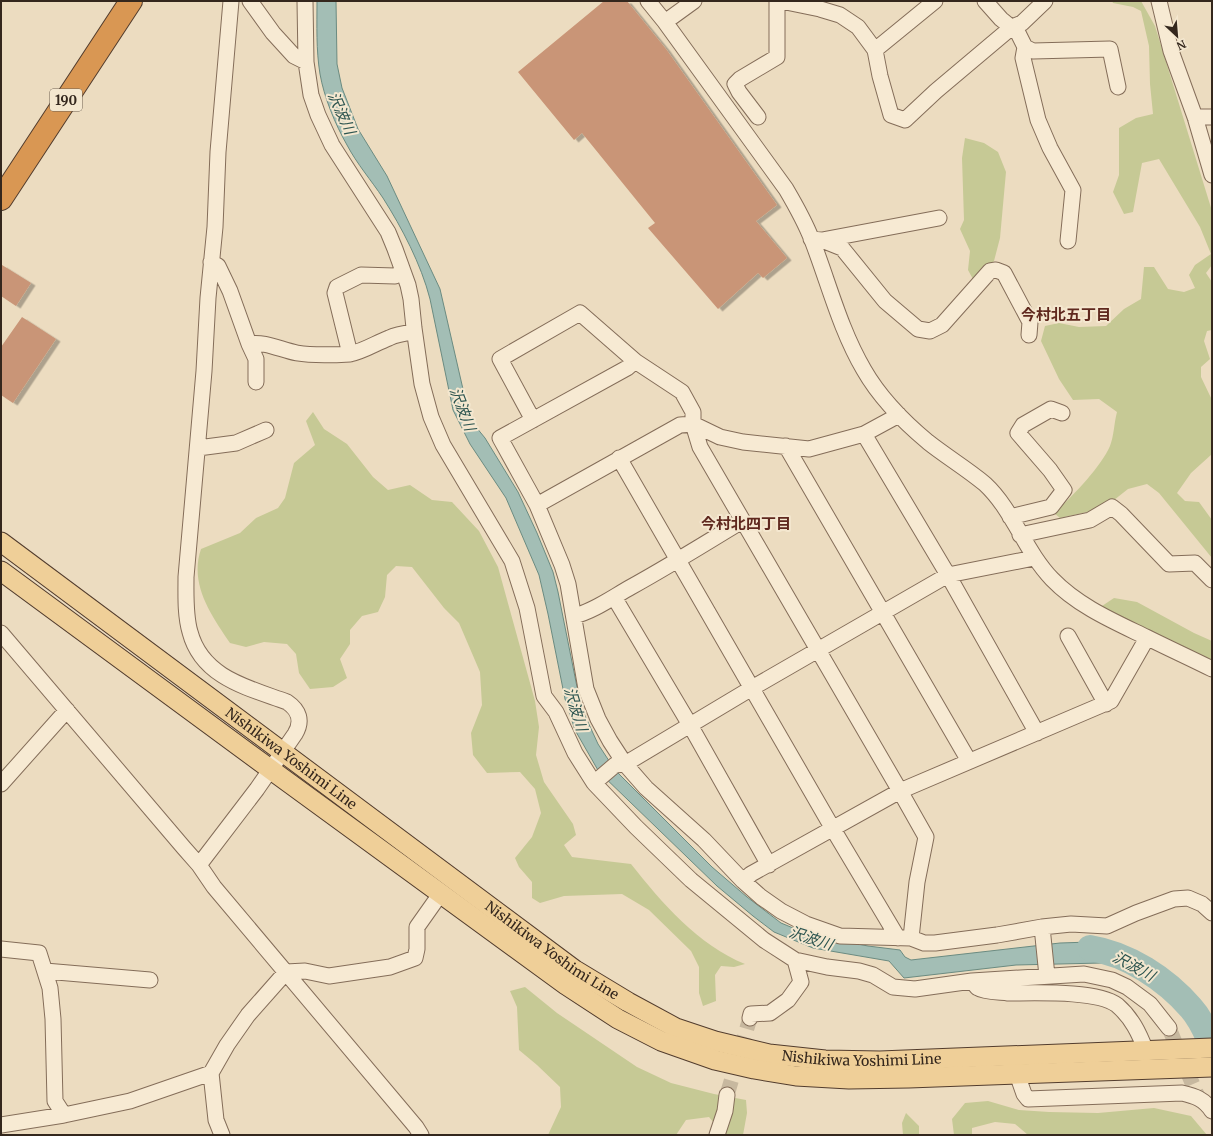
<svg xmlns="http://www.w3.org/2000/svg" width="1213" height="1136" font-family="Merriweather,'Noto Sans JP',serif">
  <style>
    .green { fill: #c6c995 }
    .water { fill: #a3beb5; stroke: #6b8b81 }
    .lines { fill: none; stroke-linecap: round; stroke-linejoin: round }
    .river { stroke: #a3beb5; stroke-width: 26 }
    .building { fill: #c99577; filter: url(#shadow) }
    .minor-tunnel { stroke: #c7b89f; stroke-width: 15; stroke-dasharray: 15 8; stroke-linecap: butt }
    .minor-casing { stroke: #846d59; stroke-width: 17 }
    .major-casing { stroke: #523c2d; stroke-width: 21 }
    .highway-casing { stroke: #523c2d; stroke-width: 24 }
    .minor { stroke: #f7ead3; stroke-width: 15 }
    .major { stroke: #efcf98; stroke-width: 19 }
    .highway { stroke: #d99753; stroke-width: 22 }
    .labels { text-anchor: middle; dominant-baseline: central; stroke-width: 4; stroke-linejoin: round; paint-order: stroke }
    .shield { fill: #f4e7cf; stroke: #6e6152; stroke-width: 1 }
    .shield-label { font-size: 13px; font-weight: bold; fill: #34271d }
    .street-label { font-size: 14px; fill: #34271d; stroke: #f4e7cf }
    .water-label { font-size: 15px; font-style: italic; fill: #2c544f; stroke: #f4e7cf }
    .neighbourhood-label { font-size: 15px; font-weight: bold; fill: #5f281e; stroke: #f4e7cf }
  </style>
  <defs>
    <filter id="shadow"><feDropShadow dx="4.5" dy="2.5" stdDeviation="0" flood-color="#0004"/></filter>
  </defs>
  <rect width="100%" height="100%" fill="#ecdcc0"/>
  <!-- green -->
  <path class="green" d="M 1112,1 L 1141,1 L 1155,26 L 1212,211 L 1212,265 L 1206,273 L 1212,282 L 1212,330 L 1207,331 L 1204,341 L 1210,359 L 1201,367 L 1201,377 L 1212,400 L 1212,454 L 1191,473 L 1177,493 L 1185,501 L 1199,502 L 1212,520 L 1212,558 L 1159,493 L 1147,484 L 1128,489 L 1109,504 L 1096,510 L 1060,518 L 1054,513 C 1071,498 1101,467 1110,446 C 1114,436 1114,423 1117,412 L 1099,399 L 1073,400 L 1059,379 L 1041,341 L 1045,326 L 1059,323 L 1079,327 L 1106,326 L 1124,309 L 1141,299 L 1144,267 L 1154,267 L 1168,289 L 1184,292 L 1195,288 L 1189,275 L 1195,265 L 1211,254 L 1200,227 L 1159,159 L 1142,163 L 1133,212 L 1124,214 L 1113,192 L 1119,175 L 1119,128 L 1136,118 L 1153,114 L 1150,84 L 1149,46 L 1141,11 L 1133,7 L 1113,3 Z
    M 965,138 L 984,143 L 998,152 L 1006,172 L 1000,238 L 994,261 L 974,281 L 968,270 L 970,251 L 960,229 L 964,220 L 962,158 Z
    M 313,412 L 324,429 L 347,444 L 373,477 L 388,490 L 410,485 L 432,500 L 452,502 L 479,531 L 498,567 L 535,701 L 539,727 L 536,755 L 544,782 L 573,824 L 576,835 L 564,845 L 572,857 L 631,864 C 662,903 698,945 745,964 L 734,967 L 721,966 L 715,975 L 716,1001 L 703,1006 L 699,993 L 699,967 L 691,951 L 649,910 L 622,894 L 564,896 L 540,903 L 532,898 L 532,882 L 519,867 L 515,858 L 532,837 L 541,813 L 535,789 L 520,772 L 487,773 L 473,755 L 471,733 L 482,705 L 480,672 L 459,623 L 444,608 L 412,567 L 396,566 L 387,575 L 385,597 L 378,612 L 362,616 L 350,630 L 350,644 L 340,659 L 347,678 L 333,687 L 310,689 L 299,673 L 296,654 L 287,644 L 264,642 L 246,647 L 230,643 C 211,615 189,584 201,549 L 240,533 L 256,518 L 278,508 L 285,498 L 294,463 L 315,445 L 306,421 Z
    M 1114,598 L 1137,602 L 1194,633 L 1212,641 L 1212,660 L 1138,628 L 1102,606 Z
    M 525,987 L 557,1013 L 637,1067 L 671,1083 L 714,1094 L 746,1100 L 747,1113 L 743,1135 L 724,1135 L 709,1117 L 686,1120 L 676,1135 L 548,1135 L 561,1107 L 560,1087 L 537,1065 L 519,1050 L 517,1007 L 510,991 Z
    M 988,1101 L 1019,1110 L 1049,1112 L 1098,1113 L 1154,1108 L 1191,1116 L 1207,1135 L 1028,1135 L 1015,1124 L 995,1122 L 972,1128 L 972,1135 L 954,1135 L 952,1119 L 965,1103 Z
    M 906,1113 L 919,1126 L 919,1135 L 903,1135 L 902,1123 Z"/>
  <!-- water -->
  <path class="water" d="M 317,1 L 336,1 L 337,64 L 342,88 L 358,129 L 387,176 L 440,289 L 471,424 L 476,427 L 485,438 L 518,492 L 537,533 L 553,572 L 558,592 L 581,707 L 598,744 L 615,770 L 712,867 L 747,897 L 781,923 L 810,935 L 868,946 L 900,950 L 905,957 L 911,960 L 1060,943 L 1090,942 L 1125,958 L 1102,963 L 1016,965 L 904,978 L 889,961 L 813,948 L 774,932 L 753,916 L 717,886 L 599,772 L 575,730 L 565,699 L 548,614 L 539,575 L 506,498 L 470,444 L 453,410 L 430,299 C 421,264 402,228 383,198 C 371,180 357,164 347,145 C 335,124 324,97 320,74 C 316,50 317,25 317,1 Z"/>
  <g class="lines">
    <!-- river -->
    <path class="river" d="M 1090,948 C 1128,954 1166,979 1191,1008 C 1201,1019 1206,1032 1212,1045"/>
  </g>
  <!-- building -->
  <path class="building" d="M 604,1 L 627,1 L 666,49 L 777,205 L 756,221 L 787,258 L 763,278 L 758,273 L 718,309 L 648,228 L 655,223 L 582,133 L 574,140 L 518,72 Z
    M 2,265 L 31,283 L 16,306 L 1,296 Z
    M 22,317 L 56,339 L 13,403 L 1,395 L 1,347 Z"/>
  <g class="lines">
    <!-- minor-tunnel -->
    <path class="minor-tunnel" d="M 1169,1028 L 1198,1097
      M 727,1095 L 750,1018"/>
    <defs>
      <path id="minor" d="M 250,1 L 273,33 L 294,56 L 306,62
        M 305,1 L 306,62 L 311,95 L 318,115 L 332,145 L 388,232 L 395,249 L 408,285 L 411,299 L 414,328 L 422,384 L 431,417 L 443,445 L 512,561 L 527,608 L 544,696 L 556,712 L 575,753 L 594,783 L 615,765 L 625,764 L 752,688 L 948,575 L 1034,558
        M 648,1 L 665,22 L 786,189 C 796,206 805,222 812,240 C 829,284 840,329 864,370 C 880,398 904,422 928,442 C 947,457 967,469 985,484 C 1013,510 1025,551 1052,579 C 1078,606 1113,621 1146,637 C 1168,648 1190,658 1212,669
        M 781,1 L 820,9 L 840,15 L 858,27 L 875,50 L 880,76 L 891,115 L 905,120 L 936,91 L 1012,27 L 1022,23 L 1045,1
        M 985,1 L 1001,19 L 1018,33 L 1025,47 L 1023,58 L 1038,120 L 1050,148 L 1073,190 L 1068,241
        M 1159,1 L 1171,51 L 1195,117 L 1212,175
        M 665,22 L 694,1
        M 1025,47 L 1033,51 L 1110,49 L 1118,87
        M 875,50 L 935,1
        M 758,117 L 739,92 L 735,84 L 740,79 L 777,57 L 777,1
        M 1195,117 L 1212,117
        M 811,239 L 822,240 L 842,248 L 885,301 L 918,329 L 930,331 L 942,325 L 990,271 L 996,270 L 1004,273 L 1030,322 L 1029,335
        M 822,240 L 939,218
        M 211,262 L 218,266 L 230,291 L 249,344 L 256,359 L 256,382
        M 403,272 L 395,276 L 361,275 L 337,287 L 335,293 L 350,354 C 364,351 376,343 389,338 C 397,334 406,333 414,332
        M 249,344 C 265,341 281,350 297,353 C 314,356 333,355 350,354
        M 899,415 L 864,434 L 809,449 L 743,442 L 720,437 L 693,424 L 693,412 L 682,392 L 635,361 L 627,368 L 500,438 L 537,505 L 562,565 L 568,584 L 586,689 L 598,719 L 610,741 L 625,764 L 646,788 L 704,840 L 743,881 L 761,897 L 781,911 L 806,924 L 840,936 L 911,938 L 924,943 L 935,943 L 997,935 L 1042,927 L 1047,976
        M 533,420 L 500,359 L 580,313 L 635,361
        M 864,434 L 948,575 L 1037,733
        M 786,446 L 969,761
        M 198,448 L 236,443 L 266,430
        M 619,458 L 833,829 L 898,938
        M 537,505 L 680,425 L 693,424 L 700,447 L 900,791 L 926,837 L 917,882 L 911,938
        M 1010,517 L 1051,507 L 1064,490 L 1050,470 L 1018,433 L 1023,425 L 1051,409 L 1062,413
        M 1020,535 L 1090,520 L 1112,507 L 1121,514 L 1169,564 L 1195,563 L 1212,580
        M 614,597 L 690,725 L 769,865
        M 574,616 C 594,611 613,597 631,587 C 669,566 706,543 742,521
        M 1,633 L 184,848 L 199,865 L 214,887 L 416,1127 L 421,1135
        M 1068,636 L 1106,704
        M 594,783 L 636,827 L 691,880 L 764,940 L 795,960 L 827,967 L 859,971 L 873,975 L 893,987 L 915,989 L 972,981 L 1084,974 L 1112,980 L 1127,987 L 1150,1004 L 1169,1028
        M 1,784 L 67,710
        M 199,865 L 257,789 L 295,734 C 303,721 299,710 287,702 C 249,688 202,678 190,632 C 185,615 186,595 186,577 L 204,371 L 208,298 L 215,227 L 218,152 L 231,1
        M 743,881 L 751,874 L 900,791 L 1111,701 L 1147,638
        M 1042,927 L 1071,924 L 1107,926 L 1136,913 L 1174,899 L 1188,898 L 1202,904 L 1212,913
        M 1,949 L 39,953 L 50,988 L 53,1019 L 55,1101 L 64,1115
        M 45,971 L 150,980
        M 972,981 C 974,983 976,987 978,988 C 984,992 1001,992 1008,993 C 1034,993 1097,990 1117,1005 C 1132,1018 1139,1033 1146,1051
        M 750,1018 L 751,1014 L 770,1013 L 788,1000 L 801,982 L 795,960
        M 1017,1074 L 1024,1094 L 1028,1099 L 1182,1093 C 1195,1096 1204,1099 1212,1111
        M 1,1125 L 64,1115 L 130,1101 L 211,1073
        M 222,1135 L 216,1120 L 211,1073 L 227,1045 L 248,1015 L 286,972 L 305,971 L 329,976 L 390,967 L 415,958 L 417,949 L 417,927 L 441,893
        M 717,1135 L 725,1111 L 727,1095"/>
      <g id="major">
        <path id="s1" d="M 1,542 L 575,970 L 628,1002 L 676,1028 L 715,1041 L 769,1054 L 825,1060 L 880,1061 L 1212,1048"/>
        <path d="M 1,571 L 270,769 L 566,985 L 618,1019 L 661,1041 L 715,1060 L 754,1069 L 796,1076 L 849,1079 L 909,1078 L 1212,1067"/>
      </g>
      <path id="highway" d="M 1,199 L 131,1"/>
    </defs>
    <!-- minor casing -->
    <use href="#minor" class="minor-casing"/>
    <!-- major casing -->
    <use href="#major" class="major-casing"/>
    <!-- highway casing -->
    <use href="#highway" class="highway-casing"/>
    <!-- minor -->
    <use href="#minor" class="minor"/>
    <!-- major -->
    <use href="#major" class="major"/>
    <!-- highway -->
    <use href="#highway" class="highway"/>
  </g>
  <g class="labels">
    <!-- shield labels -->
    <rect class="shield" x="50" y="89" width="32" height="22" rx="3"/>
    <g class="shield-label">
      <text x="66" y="100">190</text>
    </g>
    <!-- street labels -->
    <g class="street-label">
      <text stroke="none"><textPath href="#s1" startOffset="362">Nishikiwa Yoshimi Line</textPath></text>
      <text stroke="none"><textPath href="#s1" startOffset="686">Nishikiwa Yoshimi Line</textPath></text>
      <text stroke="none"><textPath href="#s1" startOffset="1022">Nishikiwa Yoshimi Line</textPath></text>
    </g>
    <!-- water labels -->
    <g class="water-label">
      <text transform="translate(342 113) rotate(66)">沢波川</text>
      <text transform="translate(463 409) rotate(69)">沢波川</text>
      <text transform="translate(576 709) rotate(73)">沢波川</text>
      <text transform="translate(811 938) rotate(18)">沢波川</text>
      <text transform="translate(1134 966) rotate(28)">沢波川</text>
    </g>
    <!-- neighbourhood labels -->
    <g class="neighbourhood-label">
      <text x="1066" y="314">今村北五丁目</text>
      <text x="746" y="523">今村北四丁目</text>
    </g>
  </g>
  <!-- border -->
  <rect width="1213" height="1136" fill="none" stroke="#34271d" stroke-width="4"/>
  <!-- north arrow -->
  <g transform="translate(1177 36) rotate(154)" stroke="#f4e7cf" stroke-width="3" paint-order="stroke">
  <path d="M0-3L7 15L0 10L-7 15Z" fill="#34271d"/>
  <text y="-6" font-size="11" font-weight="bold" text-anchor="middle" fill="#34271d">N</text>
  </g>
</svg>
